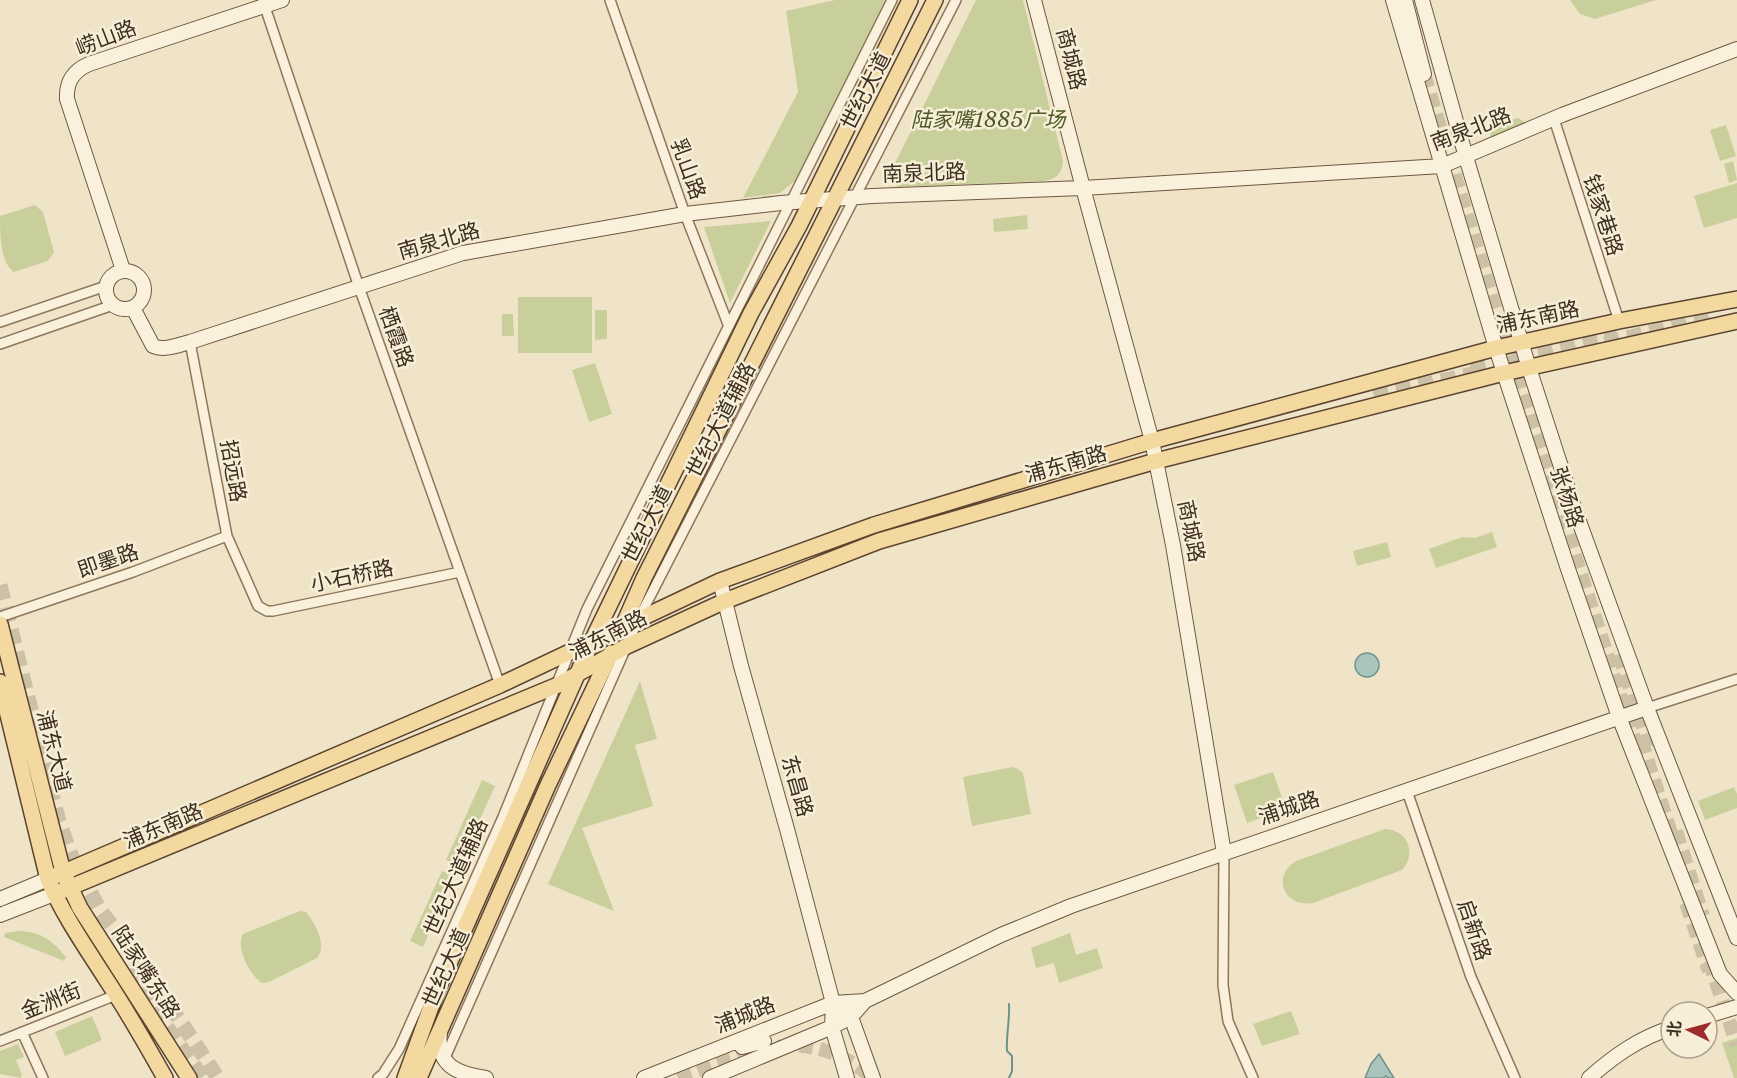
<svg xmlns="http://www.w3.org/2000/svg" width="1737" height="1078" font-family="'Libre Baskerville','Noto Sans SC',serif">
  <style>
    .green { fill: #c9cf9b }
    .water { fill: #a9c4bc; stroke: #6f938a; stroke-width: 1.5 }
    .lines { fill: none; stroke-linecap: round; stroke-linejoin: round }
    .stream { stroke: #6f938a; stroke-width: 2 }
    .secondary-tunnel { stroke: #ccc0a6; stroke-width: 14; stroke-dasharray: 14 7; stroke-linecap: butt }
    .primary-tunnel { stroke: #ccc0a6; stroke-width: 15; stroke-dasharray: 15 8; stroke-linecap: butt }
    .street-casing { stroke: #8d765c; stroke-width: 12 }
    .secondary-casing { stroke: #6f573f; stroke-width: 16 }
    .primary-casing { stroke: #5b4430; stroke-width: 18 }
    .street { stroke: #faf1dc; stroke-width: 9 }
    .secondary { stroke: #faf1dc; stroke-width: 14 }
    .primary { stroke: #f3d9a0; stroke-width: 15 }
    .labels { text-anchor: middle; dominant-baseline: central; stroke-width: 5; stroke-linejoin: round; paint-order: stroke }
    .street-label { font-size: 21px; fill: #3d2e20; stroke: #f7eed8 }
    .park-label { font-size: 21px; font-style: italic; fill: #4d5a26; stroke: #f7eed8 }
  </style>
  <rect width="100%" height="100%" fill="#f0e4c8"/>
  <!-- green -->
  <path class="green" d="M 835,0 L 885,0 L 796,180 L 780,193 L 743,198 L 798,92 L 786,11 Z
    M 976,0 L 1023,0 L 1063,161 C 1062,174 1056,179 1044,181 L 898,187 L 891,181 L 891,171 Z
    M 1570,0 L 1656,0 L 1595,19 L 1580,14 Z
    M 1519,118 L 1525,123 L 1491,138 L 1488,125 Z
    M 1726,125 L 1736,156 L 1720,161 L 1710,130 Z
    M 1733,161 L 1737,180 L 1729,183 L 1724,164 Z
    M 1737,183 L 1737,218 L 1704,228 L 1694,196 Z
    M 35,205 L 43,212 L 54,252 L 48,261 L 14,272 C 0,263 0,233 0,216 Z
    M 1027,215 L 1028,229 L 994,232 L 993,219 Z
    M 771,221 L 730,303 L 704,227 Z
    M 518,297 L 592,297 L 592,353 L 518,353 Z
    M 595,310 L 607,310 L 607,339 L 595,340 Z
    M 502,314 L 513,314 L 514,336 L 502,336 Z
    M 595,363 L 612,414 L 589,422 L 572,370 Z
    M 1492,532 L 1497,547 L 1436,568 L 1429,549 L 1462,537 L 1475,538 Z
    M 1387,542 L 1391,557 L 1357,566 L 1353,551 Z
    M 640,681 L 657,739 L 635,745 L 653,806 L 582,828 L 614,911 L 548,884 Z
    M 1012,767 L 1018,769 L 1023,773 L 1031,814 L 972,826 L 963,777 Z
    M 1273,772 L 1286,809 L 1247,823 L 1234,785 Z
    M 482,780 L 495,786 L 459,866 L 446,860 Z
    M 1734,787 L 1737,794 L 1737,808 L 1705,820 L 1698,801 Z
    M 1385,829 C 1408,830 1417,853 1402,870 L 1313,903 C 1284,908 1271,876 1296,861 Z
    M 442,871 L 455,876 L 423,947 L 410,941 Z
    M 300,911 L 306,912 C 315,923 328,946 317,958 L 269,982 L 262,983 C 250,975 235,948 243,934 Z
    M 18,931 C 40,931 52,940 66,957 L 64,961 L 4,937 L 5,933 Z
    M 1070,933 L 1076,955 L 1097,948 L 1103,968 L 1059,983 L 1054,963 L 1036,968 L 1031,948 Z
    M 1291,1011 L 1300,1034 L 1262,1046 L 1253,1024 Z
    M 92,1016 L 102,1040 L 65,1056 L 55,1032 Z
    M 1737,1038 L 1737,1078 L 1734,1078 L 1722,1043 Z
    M 18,1044 L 24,1057 L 16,1060 L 22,1075 L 21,1078 L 0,1074 L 0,1051 Z"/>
  <!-- water -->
  <path class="water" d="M1355 665a12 12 0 1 1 24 0a12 12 0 1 1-24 0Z
    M 1379,1054 L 1394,1078 L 1388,1078 L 1386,1076 L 1383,1078 L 1365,1078 L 1371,1064 Z"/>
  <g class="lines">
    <!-- stream -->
    <path class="stream" d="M 1009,1078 L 1012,1071 L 1012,1056 L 1007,1051 C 1006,1035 1010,1020 1009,1004"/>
    <!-- secondary-tunnel -->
    <path class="secondary-tunnel" d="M 1424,74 L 1500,324 L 1638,750
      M 1619,654 L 1649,747
      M 1641,740 L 1674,842
      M 1676,831 L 1703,916
      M 1686,903 L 1709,971
      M 1709,961 L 1737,1045
      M 678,1078 C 751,1053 803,1020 873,1078"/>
    <!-- primary-tunnel -->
    <path class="primary-tunnel" d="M 1605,343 L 1716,317
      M 1470,365 L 1616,331
      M 1374,396 L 1485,371
      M 0,585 L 59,822 L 72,857 L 100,910 L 149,974 L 218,1078
      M 127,971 L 203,1078"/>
    <defs>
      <path id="street" d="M 610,0 L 685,214 L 728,324
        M 263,1 L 359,287 L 500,685
        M 1554,119 L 1619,321
        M 0,322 L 106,286
        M 190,342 L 227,536 L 258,606 L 267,611 L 273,611 L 460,572
        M 0,344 L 113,305
        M 0,617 L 133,572 L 227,536
        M 1647,708 L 1737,679
        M 1407,791 L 1471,977 L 1515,1078
        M 1224,853 L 1223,985 L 1228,1021 L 1253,1078
        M 22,1032 L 43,1078
        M 0,1041 L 116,995
        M 444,1060 L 639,618 L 956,0
        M 378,1078 L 383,1074 L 399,1049 L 503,817 L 587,609 L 892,0"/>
      <path id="secondary" d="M 1034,0 L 1083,188 L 1152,441 L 1173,545 L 1224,853
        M 1393,0 L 1496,348 L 1568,569 L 1619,717 L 1720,974 L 1737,993
        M 1405,0 L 1424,74
        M 1422,0 L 1466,157 L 1529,368 L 1575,510 L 1647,708 L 1737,938
        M 123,270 L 67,99 C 66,82 73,71 89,64 L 282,0
        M106 290a19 19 0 1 1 38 0a19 19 0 1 1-38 0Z
        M 133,308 L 153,346 C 164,351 178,345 190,342 L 463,253 L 685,214 L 781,203 L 872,196 L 1083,188 L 1442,166 L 1562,115 L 1737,49
        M 720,581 L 741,666 L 787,829 L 833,1003 L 832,1027 L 847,1078
        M 0,899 L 48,879
        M 0,915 L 54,894
        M 845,1012 L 851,1017 L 873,1078
        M 1707,1016 L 1737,1007
        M 440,1033 C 436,1066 458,1074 486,1078
        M 742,1047 L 764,1041
        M 644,1078 L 833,1003 L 865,1001 L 1001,935 L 1071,906 L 1647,708
        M 710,1078 L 832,1027 L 851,1017 L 865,1001
        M 1589,1078 C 1614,1056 1639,1038 1671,1028"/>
      <path id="primary" d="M 0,624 L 63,872 L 80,908 L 189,1078
        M 622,628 L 644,578 L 935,0
        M 0,682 L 48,879 C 63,915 85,946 106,979 C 127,1011 146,1044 165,1078
        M 48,879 L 500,685 L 720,581 L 874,525 L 1152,441 L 1496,348 L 1619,321 L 1737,299
        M 54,894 L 558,685 L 627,646 L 725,601 L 879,541 L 1156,461 L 1504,373 L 1737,321
        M 405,1078 L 436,993 L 592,641 L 751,313 L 799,226 L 910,0
        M 419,1078 L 548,785 L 611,653"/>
    </defs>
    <!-- street casing -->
    <use href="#street" class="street-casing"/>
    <!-- secondary casing -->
    <use href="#secondary" class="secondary-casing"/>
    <!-- primary casing -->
    <use href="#primary" class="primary-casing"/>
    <!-- street -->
    <use href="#street" class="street"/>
    <!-- secondary -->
    <use href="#secondary" class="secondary"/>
    <!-- primary -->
    <use href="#primary" class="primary"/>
  </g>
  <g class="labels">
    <!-- street labels -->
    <g class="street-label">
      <text transform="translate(106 38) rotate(-21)">崂山路</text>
      <text transform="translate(1071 59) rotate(76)">商城路</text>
      <text transform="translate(866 91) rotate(-63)">世纪大道</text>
      <text transform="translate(1471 129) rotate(-21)">南泉北路</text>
      <text transform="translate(688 169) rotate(70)">乳山路</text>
      <text transform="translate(924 173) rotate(-2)">南泉北路</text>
      <text transform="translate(1603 215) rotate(72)">钱家巷路</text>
      <text transform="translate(439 241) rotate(-16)">南泉北路</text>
      <text transform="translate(1538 317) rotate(-12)">浦东南路</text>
      <text transform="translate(396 337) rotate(70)">栖霞路</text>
      <text transform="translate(721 420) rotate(-63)">世纪大道辅路</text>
      <text transform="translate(1066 464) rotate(-16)">浦东南路</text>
      <text transform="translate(233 471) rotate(80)">招远路</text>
      <text transform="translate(1567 497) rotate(72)">张杨路</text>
      <text transform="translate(647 524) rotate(-63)">世纪大道</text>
      <text transform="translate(1191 531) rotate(79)">商城路</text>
      <text transform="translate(108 561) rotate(-19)">即墨路</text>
      <text transform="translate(352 576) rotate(-12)">小石桥路</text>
      <text transform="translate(608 635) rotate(-27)">浦东南路</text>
      <text transform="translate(54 751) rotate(76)">浦东大道</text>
      <text transform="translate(797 786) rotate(74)">东昌路</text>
      <text transform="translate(1289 808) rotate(-19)">浦城路</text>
      <text transform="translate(163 826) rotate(-23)">浦东南路</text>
      <text transform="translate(456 877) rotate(-66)">世纪大道辅路</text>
      <text transform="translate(1474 930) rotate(71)">启新路</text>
      <text transform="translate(446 968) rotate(-66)">世纪大道</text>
      <text transform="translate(146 972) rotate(57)">陆家嘴东路</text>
      <text transform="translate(51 1001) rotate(-22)">金洲街</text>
      <text transform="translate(745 1015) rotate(-22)">浦城路</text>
    </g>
    <!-- park labels -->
    <g class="park-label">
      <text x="988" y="120">陆家嘴1885广场</text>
    </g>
  </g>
  <!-- north arrow -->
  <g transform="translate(1689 1030) rotate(275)"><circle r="28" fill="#f7eed8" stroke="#ada18e" stroke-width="1.5"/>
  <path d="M0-4.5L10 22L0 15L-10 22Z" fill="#9e2a2b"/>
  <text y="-9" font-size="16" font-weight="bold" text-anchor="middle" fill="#3d2e20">北</text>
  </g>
</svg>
